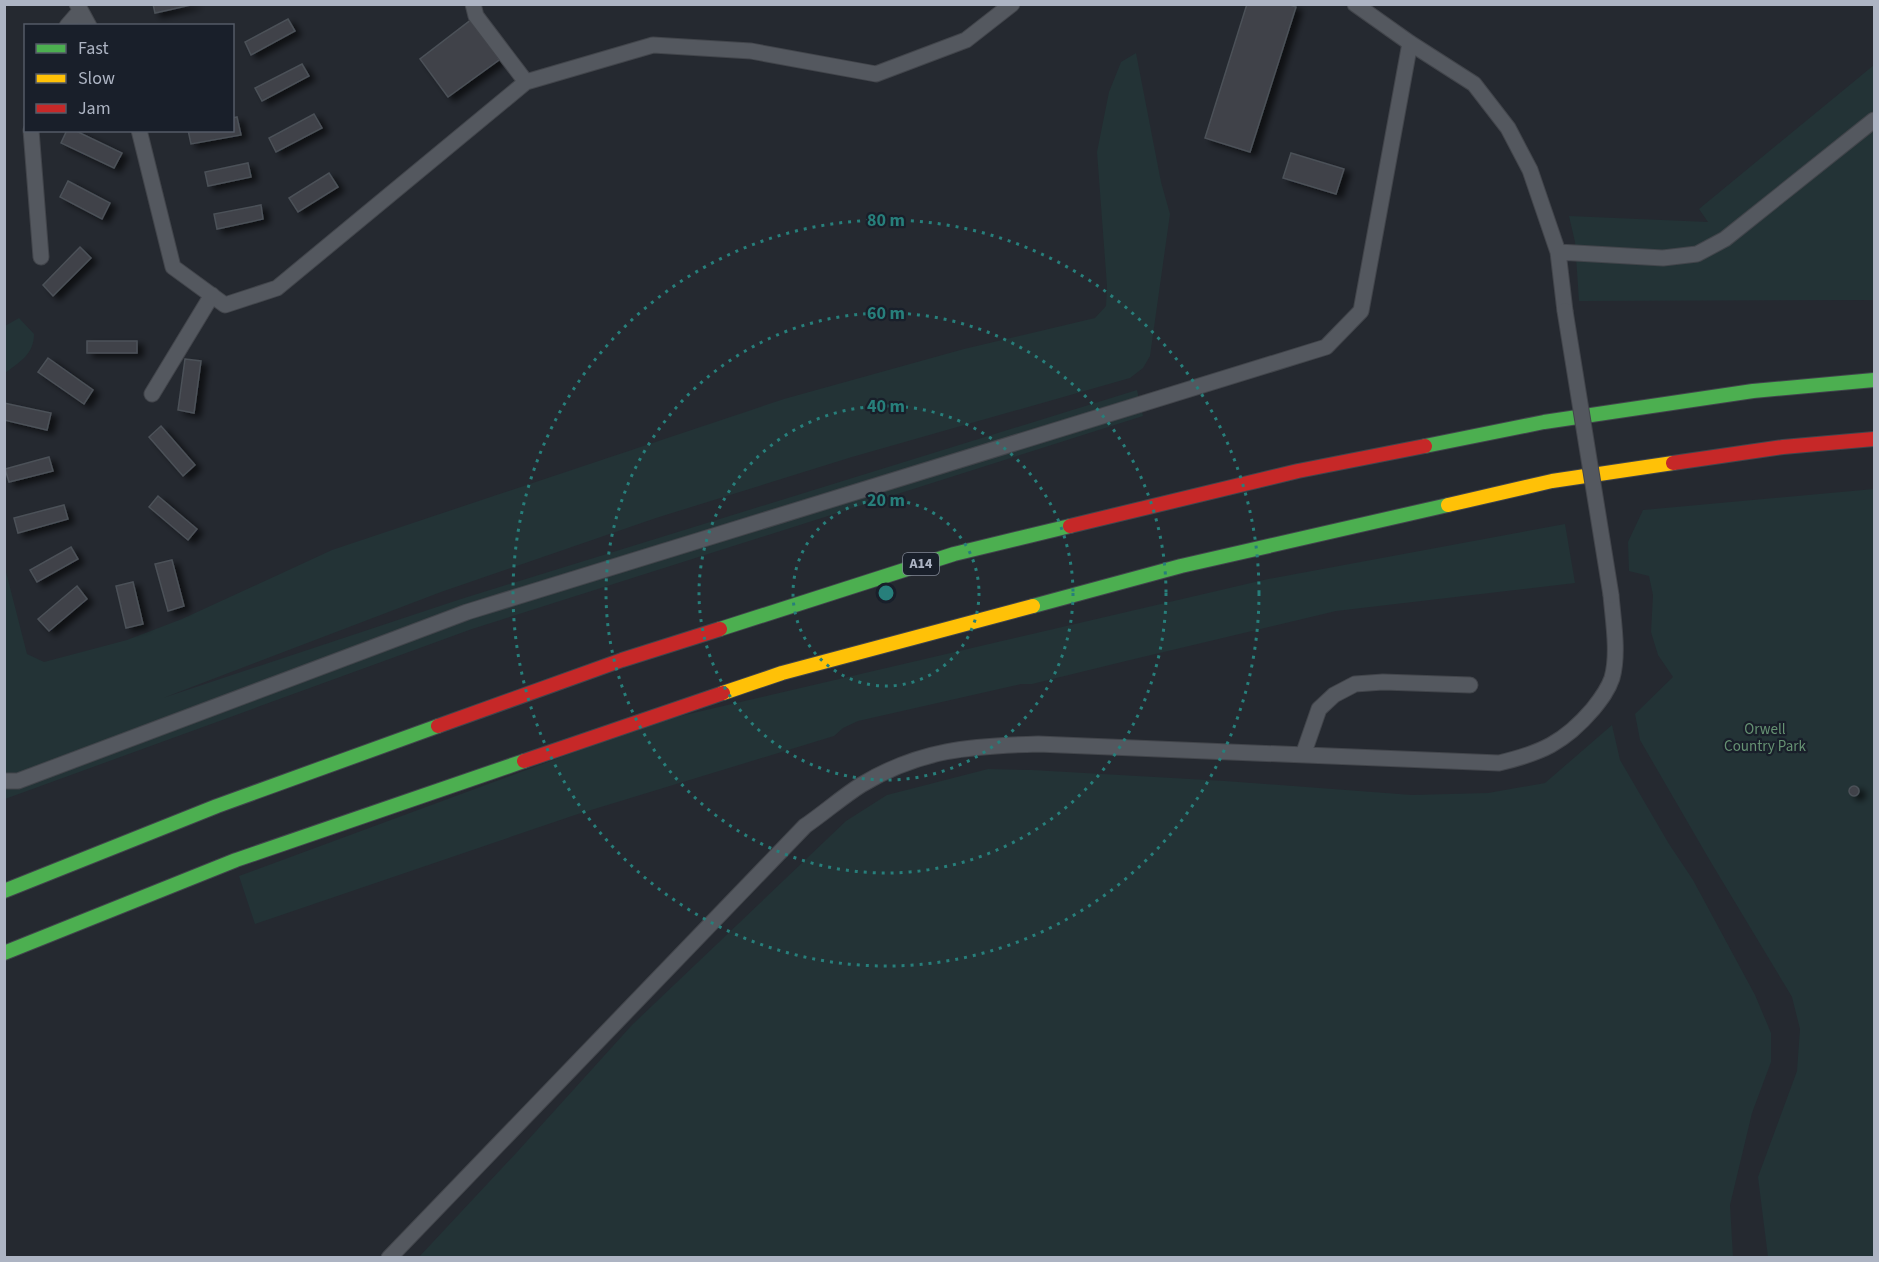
<svg xmlns="http://www.w3.org/2000/svg" width="1879" height="1262" font-family="'Source Sans 3',sans-serif">
  <style>
    .green { fill: #233336 }
    .building { fill: #3f4249; stroke: #4c5158; stroke-width: 1.5; filter: url(#shadow) }
    .lines { fill: none; stroke-linecap: round; stroke-linejoin: round }
    .lane-casing { stroke: #42454b; stroke-width: 17 }
    .fast-casing { stroke: #41454c; stroke-width: 16 }
    .slow-casing { stroke: #41454c; stroke-width: 16 }
    .jam-casing { stroke: #41454c; stroke-width: 16 }
    .lane { stroke: #54585f; stroke-width: 15 }
    .fast { stroke: #4caf50; stroke-width: 14 }
    .slow { stroke: #ffc107; stroke-width: 14 }
    .jam { stroke: #c62828; stroke-width: 14 }
    .lane-bridge-casing { stroke: #42454b; stroke-width: 17; stroke-linecap: butt }
    .lane-bridge { stroke: #54585f; stroke-width: 15 }
    .ring { fill: none; stroke: #277f7b; stroke-width: 3; stroke-dasharray: 3 6 }
    .labels { text-anchor: middle; dominant-baseline: central; stroke-width: 4.5; stroke-linejoin: round; paint-order: stroke }
    .shield { fill: #191f2a; stroke: #818795; stroke-width: 1.5 }
    .shield-label { font-size: 14px; font-weight: bold; fill: #adb4c3 }
    .park-label { font-size: 15px; fill: #669273; stroke: #191f2a }
    .centre { fill: #277f7b; stroke: #191f2a; stroke-width: 3 }
    .ring-label { font-size: 18px; text-anchor: middle; font-weight: bold; fill: #277f7b; stroke: #191f2a; stroke-width: 4.5; stroke-linejoin: round; paint-order: stroke }
  </style>
  <defs>
    <filter id="shadow"><feDropShadow dx="6" dy="4" stdDeviation="3" flood-color="#0009"/></filter>
  </defs>
  <rect width="100%" height="100%" fill="#252930"/>
  <!-- green -->
  <path class="green" d="M 1136,53 L 1161,182 L 1170,214 L 1150,356 L 1143,368 L 1130,378 L 852,457 L 656,518 L 441,592 L 163,698 L 461,599 L 1137,390 L 1143,416 L 472,629 L 5,799 L 4,564 L 27,654 L 44,662 L 127,640 L 182,619 L 332,550 L 784,399 L 964,349 L 1095,318 L 1106,306 L 1107,286 L 1097,152 L 1109,92 L 1121,62 Z
    M 1874,65 L 1874,300 L 1579,301 L 1575,242 L 1569,216 L 1708,222 L 1699,209 Z
    M 19,318 L 34,334 C 34,354 20,362 5,373 L 5,326 Z
    M 1874,489 L 1874,1257 L 1768,1257 L 1758,1177 L 1797,1071 L 1800,1029 L 1792,997 L 1709,859 L 1640,740 L 1635,714 L 1673,677 L 1658,655 L 1651,632 L 1653,595 L 1649,576 L 1629,571 L 1628,542 L 1643,510 Z
    M 1565,524 L 1575,583 L 1336,611 L 1126,661 L 1032,684 L 1021,684 L 858,721 L 843,728 L 834,736 L 578,814 L 255,924 L 239,876 L 659,721 L 1268,579 Z
    M 1612,725 L 1620,760 L 1669,844 L 1693,880 L 1755,995 L 1771,1033 L 1771,1062 L 1752,1113 L 1730,1205 L 1733,1257 L 419,1257 L 518,1151 L 632,1025 L 846,821 L 887,795 L 988,769 L 1032,770 L 1225,781 L 1412,795 L 1488,793 L 1545,783 Z"/>
  <!-- building -->
  <path class="building" d="M 153,4 L 195,4 L 155,13 Z
    M 1247,4 L 1287,4 L 1296,7 L 1250,152 L 1205,138 Z
    M 476,16 L 499,60 L 448,97 L 420,59 Z
    M 288,19 L 295,31 L 251,55 L 245,42 Z
    M 302,64 L 309,76 L 262,101 L 255,88 Z
    M 314,114 L 322,128 L 276,152 L 269,138 Z
    M 237,117 L 241,135 L 191,144 L 188,130 L 232,130 L 232,118 Z
    M 67,130 L 74,130 L 122,153 L 114,168 L 61,143 Z
    M 1291,153 L 1344,169 L 1336,194 L 1283,178 Z
    M 248,163 L 251,177 L 208,186 L 205,172 Z
    M 329,173 L 338,187 L 298,212 L 289,198 Z
    M 68,181 L 110,203 L 102,219 L 60,197 Z
    M 261,205 L 263,219 L 217,229 L 214,214 Z
    M 80,247 L 91,258 L 53,296 L 43,285 Z
    M 87,341 L 137,341 L 137,353 L 87,353 Z
    M 48,358 L 93,390 L 84,404 L 38,372 Z
    M 185,359 L 201,361 L 194,413 L 178,410 Z
    M 4,403 L 51,413 L 47,430 L 4,420 Z
    M 161,426 L 195,465 L 183,476 L 149,437 Z
    M 49,457 L 53,471 L 9,482 L 5,469 Z
    M 158,496 L 197,529 L 188,540 L 149,507 Z
    M 64,505 L 68,519 L 18,533 L 14,518 Z
    M 71,547 L 78,559 L 37,582 L 30,570 Z
    M 172,560 L 184,606 L 168,611 L 155,564 Z
    M 133,582 L 143,624 L 126,628 L 116,586 Z
    M 77,586 L 87,599 L 49,631 L 38,619 Z
    M1849 791a5 5 0 1 1 10 0a5 5 0 1 1-10 0Z"/>
  <g class="lines">
    <defs>
      <path id="lane" d="M 77,4 L 89,26
        M 473,4 L 476,16 L 526,82
        M 1355,4 L 1410,43 L 1474,84 L 1508,128 L 1530,170 L 1558,252 L 1565,311
        M 67,26 L 80,11
        M 31,130 L 41,257
        M 139,130 L 173,267 L 225,305 L 277,288 L 526,82 L 653,45 L 751,51 L 876,74 L 966,40 L 1012,4
        M 1558,252 L 1663,258 L 1697,254 L 1725,239 L 1874,120
        M 152,394 L 212,295
        M 1303,755 L 1319,709 L 1334,695 L 1355,684 L 1383,682 L 1470,685
        M 4,781 L 18,781 L 467,612 L 1326,347 L 1361,311 L 1410,43
        M 389,1258 L 805,826 C 824,813 842,797 861,785 C 920,749 971,746 1038,744 L 1499,763 C 1541,753 1564,743 1593,709 C 1601,699 1608,690 1612,678 C 1619,653 1613,620 1611,595"/>
      <path id="fast" d="M 1425,446 L 1544,422 L 1753,391 L 1874,380
        M 1033,606 L 1181,566 L 1448,505
        M 720,629 L 954,554 L 1070,526
        M 4,891 L 217,806 L 438,726
        M 4,953 L 236,860 L 524,761"/>
      <path id="slow" d="M 1448,505 L 1552,481 L 1673,463
        M 723,693 L 782,673 L 1033,606"/>
      <path id="jam" d="M 1673,463 L 1783,447 L 1874,439
        M 1070,526 L 1298,471 L 1425,446
        M 438,726 L 622,660 L 720,629
        M 524,761 L 723,693"/>
    </defs>
    <!-- lane casing -->
    <use href="#lane" class="lane-casing"/>
    <!-- fast casing -->
    <use href="#fast" class="fast-casing"/>
    <!-- slow casing -->
    <use href="#slow" class="slow-casing"/>
    <!-- jam casing -->
    <use href="#jam" class="jam-casing"/>
    <!-- lane -->
    <use href="#lane" class="lane"/>
    <!-- fast -->
    <use href="#fast" class="fast"/>
    <!-- slow -->
    <use href="#slow" class="slow"/>
    <!-- jam -->
    <use href="#jam" class="jam"/>
    <defs>
      <path id="lane-bridge" d="M 1565,311 L 1611,595"/>
    </defs>
    <!-- lane-bridge casing -->
    <use href="#lane-bridge" class="lane-bridge-casing"/>
    <!-- lane-bridge -->
    <use href="#lane-bridge" class="lane-bridge"/>
  </g>
  <!-- distance rings -->
  <g class="ring">
    <circle cx="886" cy="593" r="93"/>
    <circle cx="886" cy="593" r="187"/>
    <circle cx="886" cy="593" r="280"/>
    <circle cx="886" cy="593" r="373"/>
  </g>
  <g class="labels">
    <!-- shield labels -->
    <rect class="shield" x="903" y="553" width="36" height="22" rx="4.5"/>
    <g class="shield-label">
      <text x="921" y="564">A14</text>
    </g>
    <!-- park labels -->
    <g class="park-label">
      <text x="1765" y="729">Orwell<tspan x="1765" dy="17">Country Park</tspan></text>
    </g>
  </g>
  <circle cx="886" cy="593" r="9" class="centre"/>
  <g class="ring-label">
    <text x="886" y="226">80 m</text>
    <text x="886" y="319">60 m</text>
    <text x="886" y="412">40 m</text>
    <text x="886" y="506">20 m</text>
  </g>
  <!-- border -->
  <rect width="1879" height="1262" fill="none" stroke="#adb4c3" stroke-width="12"/>
  <!-- legend -->
  <rect x="24" y="24" width="210" height="108" fill="#191f2a" stroke="#545b67" stroke-width="1.5"/>
  <rect x="36" y="44" width="30" height="9" fill="#4caf50" stroke="#545b67" stroke-width="1.5"/>
  <text x="78" y="54" font-size="18" fill="#adb4c3">Fast</text>
  <rect x="36" y="74" width="30" height="9" fill="#ffc107" stroke="#545b67" stroke-width="1.5"/>
  <text x="78" y="84" font-size="18" fill="#adb4c3">Slow</text>
  <rect x="36" y="104" width="30" height="9" fill="#c62828" stroke="#545b67" stroke-width="1.5"/>
  <text x="78" y="114" font-size="18" fill="#adb4c3">Jam</text>
</svg>
